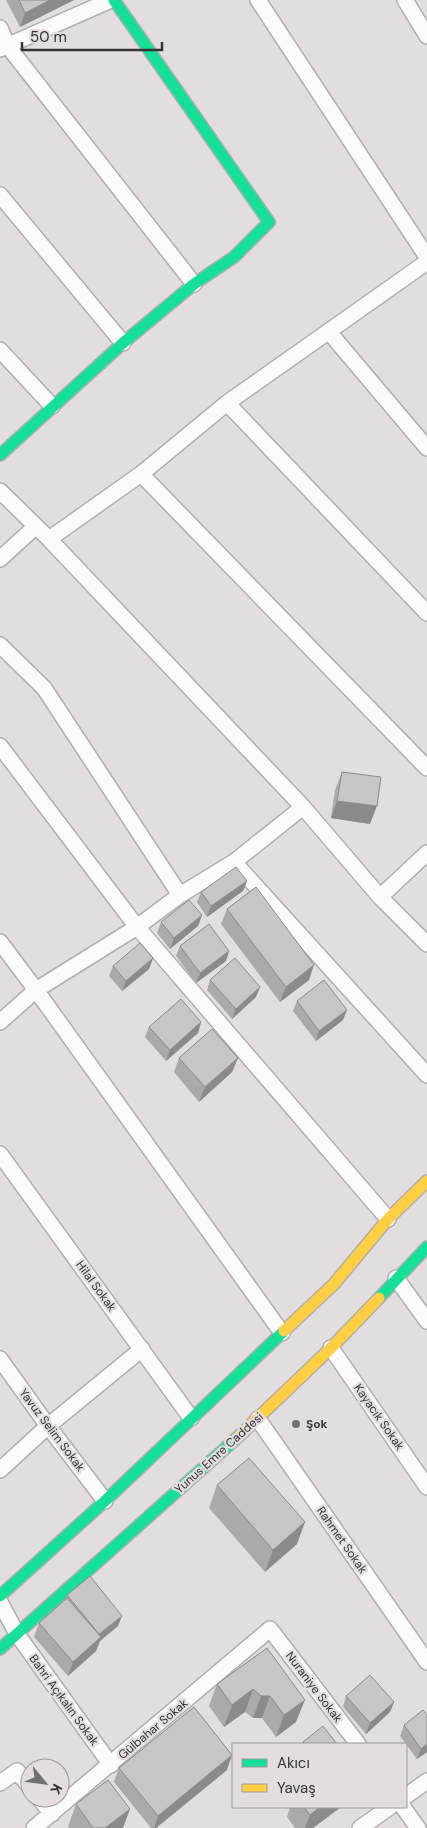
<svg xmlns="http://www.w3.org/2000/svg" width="427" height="1828" font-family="'DM Sans',sans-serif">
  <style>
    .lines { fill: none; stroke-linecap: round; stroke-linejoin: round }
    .street-casing { stroke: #b1aeb0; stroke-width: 18 }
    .fast-casing { stroke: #b1aeb0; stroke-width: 14 }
    .slow-casing { stroke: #b1aeb0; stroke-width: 14 }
    .street { stroke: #fbfafa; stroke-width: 15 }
    .fast { stroke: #16e098; stroke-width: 11 }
    .slow { stroke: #ffcf43; stroke-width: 11 }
    .wall { fill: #aca9aa }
    .shaded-wall { fill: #8c8a8b }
    .building { fill: #c8c5c6; stroke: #8c8a8b }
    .poi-dot { fill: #726f70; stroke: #e3dddf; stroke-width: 2 }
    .labels { text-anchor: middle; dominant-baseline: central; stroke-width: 4.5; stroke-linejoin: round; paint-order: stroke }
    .street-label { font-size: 12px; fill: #363334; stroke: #e3dddf }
    .poi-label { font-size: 12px; font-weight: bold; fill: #363334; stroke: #e3dddf; text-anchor: start }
  </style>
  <rect width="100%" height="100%" fill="#e2dee0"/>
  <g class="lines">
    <defs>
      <path id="street" d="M 258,0 L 427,257
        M 405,0 L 427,36
        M 0,28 L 7,45 L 194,284
        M 0,49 L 111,0
        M 0,195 L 123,343
        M 329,332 L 427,448
        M 0,350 L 52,406
        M 227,403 L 427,613
        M 141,474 L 427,768
        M 0,491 L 49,539 L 303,807 L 380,897 L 427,944
        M 49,539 L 141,474 L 227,403 L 427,262
        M 0,559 L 36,526
        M 0,645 L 44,688 L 180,895
        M 0,746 L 137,927 L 388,1219
        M 234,862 L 427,1075
        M 380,897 L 427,853
        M 0,942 L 36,990 L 282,1333
        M 0,1022 L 36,990 L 137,927 L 180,895 L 234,862 L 303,807
        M 0,1154 L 191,1418
        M 396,1278 L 427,1321
        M 331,1348 L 427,1487
        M 0,1359 L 48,1426 L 105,1501
        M 258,1419 L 427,1662
        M 0,1470 L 48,1426 L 142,1349
        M 0,1602 L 17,1634 L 111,1765
        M 0,1783 L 17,1771 L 30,1787
        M 406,1796 L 427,1781
        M 39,1798 L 52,1814
        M 403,1807 L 418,1828
        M 34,1828 L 270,1629 L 358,1744
        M 360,1828 L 390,1807"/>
      <path id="fast" d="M 0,455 L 123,343 L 194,284 L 234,257 L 269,222 L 114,0
        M 379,1298 L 427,1247
        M 0,1596 L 105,1501 L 284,1331
        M 0,1649 L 239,1436"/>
      <path id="slow" d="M 284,1331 L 334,1284 L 388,1219 L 427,1181
        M 239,1436 L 331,1348 L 379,1298"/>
    </defs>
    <!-- street casing -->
    <use href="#street" class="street-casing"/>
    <!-- fast casing -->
    <use href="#fast" class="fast-casing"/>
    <!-- slow casing -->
    <use href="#slow" class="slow-casing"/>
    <!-- street -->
    <use href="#street" class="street"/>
    <!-- fast -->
    <use href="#fast" class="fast"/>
    <!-- slow -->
    <use href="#slow" class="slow"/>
  </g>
  <!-- wall -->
  <path class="wall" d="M 6,0 L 74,0 L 20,27 Z
    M 342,772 L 370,824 L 331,818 L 335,790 Z
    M 247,881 L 243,891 L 207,917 L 197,902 L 201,892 Z
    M 227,909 L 309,980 L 280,1002 L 221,924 Z
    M 202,915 L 198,926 L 170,949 L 157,933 L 161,922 Z
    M 180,946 L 229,951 L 226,961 L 196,983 L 176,956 Z
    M 153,958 L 149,969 L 122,991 L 109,976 L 113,966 Z
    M 210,980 L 260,987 L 256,997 L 232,1019 L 207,990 Z
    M 297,1001 L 343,1020 L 316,1041 L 293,1011 Z
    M 201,1022 L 198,1033 L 166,1061 L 145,1037 L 149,1027 Z
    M 179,1058 L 238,1058 L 232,1072 L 199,1102 L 174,1072 Z
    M 217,1485 L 297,1544 L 265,1572 L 209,1508 Z
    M 67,1595 L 118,1626 L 100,1641 L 96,1651 L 68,1676 L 34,1637 L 39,1623 L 65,1599 Z
    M 267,1648 L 296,1722 L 276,1737 L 262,1718 L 253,1718 L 245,1712 L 224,1727 L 209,1706 L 217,1684 Z
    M 346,1696 L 394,1702 L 390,1712 L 366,1734 L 343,1707 Z
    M 404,1725 L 427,1752 L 417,1759 L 400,1736 Z
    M 119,1768 L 227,1770 L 156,1828 L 151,1828 L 114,1782 Z
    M 76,1804 L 123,1828 L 69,1828 L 68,1827 Z
    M 290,1807 L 341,1807 L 313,1828 L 295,1828 L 287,1817 Z"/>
  <!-- shaded-wall -->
  <path class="shaded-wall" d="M 50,0 L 74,0 L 20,27 L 25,13 Z
    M 337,801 L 377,806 L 370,824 L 331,818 Z
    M 247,881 L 243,891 L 207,917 L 211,906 Z
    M 202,915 L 198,926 L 170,949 L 174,938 Z
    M 229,951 L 226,961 L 196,983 L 200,973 Z
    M 153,958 L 149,969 L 122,991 L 126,981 Z
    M 314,965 L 309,980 L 280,1002 L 286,987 Z
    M 260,987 L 256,997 L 232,1019 L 236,1009 Z
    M 347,1010 L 343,1020 L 316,1041 L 319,1031 Z
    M 201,1022 L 198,1033 L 166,1061 L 170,1050 Z
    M 238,1058 L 232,1072 L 199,1102 L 205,1087 Z
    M 305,1522 L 297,1544 L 265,1572 L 273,1550 Z
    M 122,1616 L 118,1626 L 100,1641 L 96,1651 L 68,1676 L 73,1662 L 99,1635 Z
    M 253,1689 L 245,1712 L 224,1727 L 232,1705 Z
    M 261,1696 L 270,1696 L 262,1718 L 253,1718 Z
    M 305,1700 L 296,1722 L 276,1737 L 284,1715 Z
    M 394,1702 L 390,1712 L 366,1734 L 370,1723 Z
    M 427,1744 L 427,1752 L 417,1759 L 421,1749 Z
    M 232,1755 L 227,1770 L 156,1828 L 154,1828 L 158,1816 Z
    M 320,1807 L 341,1807 L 313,1828 L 305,1828 L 310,1815 Z
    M 130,1809 L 123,1828 L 105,1828 Z"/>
  <!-- building -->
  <path class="building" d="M 19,0 L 50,0 L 25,13 Z
    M 342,772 L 381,777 L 377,806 L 337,801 Z
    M 236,867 L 247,881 L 211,906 L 201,892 Z
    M 256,887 L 314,965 L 286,987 L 227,909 Z
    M 189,900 L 202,915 L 174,938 L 161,922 Z
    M 209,924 L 229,951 L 200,973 L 180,946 Z
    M 140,943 L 153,958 L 126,981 L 113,966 Z
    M 235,958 L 260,987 L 236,1009 L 210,980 Z
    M 324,980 L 347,1010 L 319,1031 L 297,1001 Z
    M 181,999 L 201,1022 L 170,1050 L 149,1027 Z
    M 212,1029 L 238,1058 L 205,1087 L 179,1058 Z
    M 249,1458 L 305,1522 L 273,1550 L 217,1485 Z
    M 90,1576 L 122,1616 L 99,1634 L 67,1595 Z
    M 67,1598 L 101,1637 L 73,1662 L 39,1623 Z
    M 267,1648 L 305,1700 L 284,1715 L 270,1696 L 261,1696 L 253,1689 L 232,1705 L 217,1684 Z
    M 370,1675 L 394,1702 L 370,1723 L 346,1696 Z
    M 194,1707 L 232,1755 L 158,1816 L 119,1768 Z
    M 423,1710 L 427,1715 L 427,1744 L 421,1749 L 404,1725 Z
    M 323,1726 L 337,1744 L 305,1744 L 303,1742 Z
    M 108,1780 L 130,1809 L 105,1828 L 93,1828 L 76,1804 Z
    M 304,1807 L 320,1807 L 310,1815 Z"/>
  <!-- markers -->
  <circle class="poi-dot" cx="296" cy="1424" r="5"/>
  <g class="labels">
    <!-- street labels -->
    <g class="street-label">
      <text transform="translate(96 1286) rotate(54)">Hilal Sokak</text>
      <text transform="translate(379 1417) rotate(55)">Kayacık Sokak</text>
      <text transform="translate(52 1430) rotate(53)">Yavuz Selim Sokak</text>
      <text transform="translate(219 1453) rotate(-42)">Yunus Emre Caddesi</text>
      <text transform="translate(342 1540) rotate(55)">Rahmet Sokak</text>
      <text transform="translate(314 1687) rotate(53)">Nuraniye Sokak</text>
      <text transform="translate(64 1700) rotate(54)">Bahri Açıkalın Sokak</text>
      <text transform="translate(153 1729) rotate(-40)">Gülbahar Sokak</text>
    </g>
    <!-- poi labels -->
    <g class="poi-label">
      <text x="306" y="1424">Şok</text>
    </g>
  </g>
  <!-- legend -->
  <rect x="232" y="1743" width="175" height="65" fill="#e3dddf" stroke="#9e999b"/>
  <rect x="242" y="1759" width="25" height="8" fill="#16e098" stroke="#9e999b"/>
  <text x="277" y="1768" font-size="15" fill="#363334">Akıcı</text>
  <rect x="242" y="1784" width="25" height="8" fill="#ffcf43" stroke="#9e999b"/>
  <text x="277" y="1793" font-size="15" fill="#363334">Yavaş</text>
  <!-- north arrow -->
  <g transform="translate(45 1783) rotate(119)"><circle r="24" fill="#e3dddf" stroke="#9e999b"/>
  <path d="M0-4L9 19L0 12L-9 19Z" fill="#726f70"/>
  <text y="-8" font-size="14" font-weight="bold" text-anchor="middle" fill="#363334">K</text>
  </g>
  <!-- scale -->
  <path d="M22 42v8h140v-8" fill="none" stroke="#363334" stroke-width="2.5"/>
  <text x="30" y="42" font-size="15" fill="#363334" stroke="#e3dddf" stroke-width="4" paint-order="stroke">50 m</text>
</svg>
